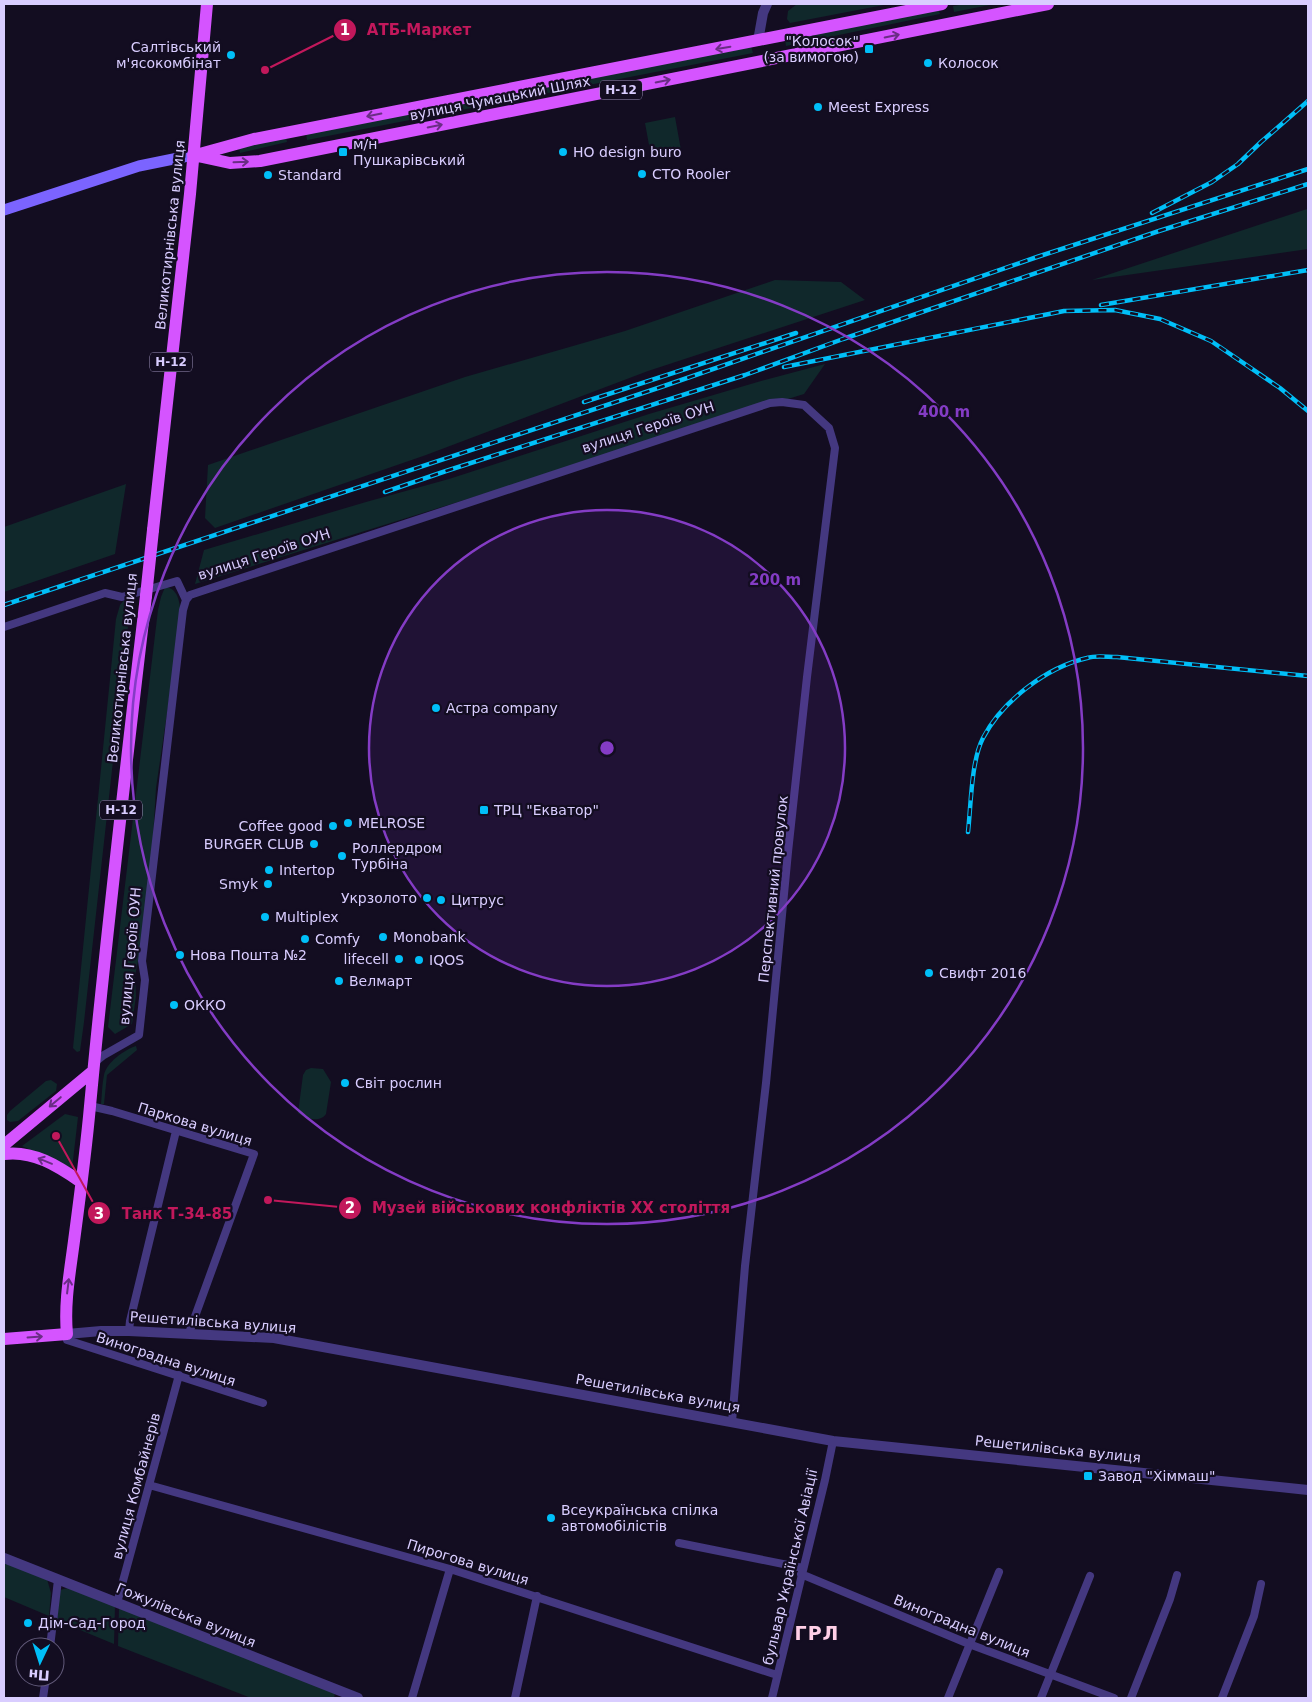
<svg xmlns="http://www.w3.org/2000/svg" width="1312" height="1702" font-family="'DejaVu Sans',sans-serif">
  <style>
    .green { fill: #10282b }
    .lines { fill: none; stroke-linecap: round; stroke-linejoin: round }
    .minor { stroke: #443880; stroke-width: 8 }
    .tertiary { stroke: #443880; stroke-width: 10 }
    .secondary { stroke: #7b64ff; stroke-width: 11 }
    .primary { stroke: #d554ff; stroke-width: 12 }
    .rail-casing { stroke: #00bff8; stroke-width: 4.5 }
    .rail { stroke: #130d21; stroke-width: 2.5; stroke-dasharray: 8; stroke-linecap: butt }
    .primary-bridge { stroke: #d554ff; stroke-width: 12 }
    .oneway { stroke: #6a2d85 }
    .ring { fill: none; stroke: #843cc5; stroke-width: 2.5 }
    .poi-dot { fill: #00bff8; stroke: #130d21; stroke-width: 2 }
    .labels { text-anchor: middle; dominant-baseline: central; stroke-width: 4.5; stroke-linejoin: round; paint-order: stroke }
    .shield { fill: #130d21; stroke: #9e93bc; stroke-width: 1 }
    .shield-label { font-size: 12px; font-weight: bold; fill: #d9cdff }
    .poi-label { font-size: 14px; fill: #d9cdff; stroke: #130d21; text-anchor: start }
    .street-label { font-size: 14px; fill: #d9cdff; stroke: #130d21 }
    .district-label { font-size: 19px; font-weight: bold; letter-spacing: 1px; fill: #ffcfe7; stroke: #130d21 }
    .centre { fill: #843cc5; stroke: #130d21; stroke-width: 2.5 }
    .ring-label { font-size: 15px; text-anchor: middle; font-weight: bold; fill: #843cc5; stroke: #130d21; stroke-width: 4.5; stroke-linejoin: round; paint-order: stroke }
    .leader { fill: none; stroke: #c2185b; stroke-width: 2 }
    .callout-dot { fill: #c2185b; stroke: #130d21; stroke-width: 2 }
    .mark-label { font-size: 15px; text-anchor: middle; font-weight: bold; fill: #fff }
    .callout-label { font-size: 15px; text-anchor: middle; font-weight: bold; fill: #c2185b; stroke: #130d21; stroke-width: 4.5; stroke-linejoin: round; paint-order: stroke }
  </style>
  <rect width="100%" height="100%" fill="#130d21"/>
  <!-- green -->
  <path class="green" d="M 797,4 L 889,4 L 790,23 L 787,19 L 788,11 Z
    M 965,4 L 995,4 L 954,12 L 953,6 Z
    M 938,8 L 940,14 L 786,46 L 785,39 Z
    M 751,46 L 753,53 L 307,140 L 306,133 Z
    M 675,117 L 681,150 L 651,156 L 645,123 Z
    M 286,137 L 287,142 L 240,153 L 239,147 Z
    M 1308,209 L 1308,249 L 1092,280 L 1304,210 Z
    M 775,280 L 841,282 L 865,300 L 648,371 L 426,455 L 215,528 L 205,518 L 208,465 L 465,377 L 625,331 Z
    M 825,364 L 804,394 L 195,584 L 204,550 L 366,502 L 449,479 L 649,414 L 761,381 Z
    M 126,484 L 115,554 L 4,592 L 4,527 Z
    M 165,587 C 180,588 180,607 181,618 L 156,788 L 153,838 L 140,951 L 135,976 L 136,996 L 132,1024 L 115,1034 L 108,1027 L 158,610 L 161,597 Z
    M 125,599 L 131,599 L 84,1022 L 80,1051 L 77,1052 L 73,1048 L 116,619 L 120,605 Z
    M 136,1046 L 137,1050 L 107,1075 L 104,1104 L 101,1104 C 102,1094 102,1084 104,1075 C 107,1062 124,1050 136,1046 Z
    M 311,1068 L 323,1069 L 331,1082 L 326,1114 C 320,1123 306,1119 298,1113 L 303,1075 L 306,1070 Z
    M 51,1080 L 57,1084 L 56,1091 L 18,1121 L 10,1122 L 7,1120 L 7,1115 L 10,1111 L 46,1081 Z
    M 65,1114 L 78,1117 L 72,1169 L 22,1146 Z
    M 4,1562 L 47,1579 L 51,1593 L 49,1616 L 4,1597 Z
    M 68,1588 L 115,1606 L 114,1644 L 56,1620 L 60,1590 Z
    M 119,1607 L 335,1693 L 334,1698 L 251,1698 L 118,1646 Z"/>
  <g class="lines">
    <!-- minor -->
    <path class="minor" d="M 4,627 L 105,593 L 122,597 L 177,581 L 186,600
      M 94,1063 L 104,1055 L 139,1035 L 145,980 L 142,961 L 183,610 L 186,600 L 190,595 L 770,403 L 782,402 L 804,405 L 829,428 L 835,448 L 807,677 L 788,852 L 766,1083 L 745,1266 L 732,1422
      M 90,1106 L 112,1111 L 254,1154 L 189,1333
      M 129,1331 L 130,1321 L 176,1131
      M 67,1334 L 67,1340 L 263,1403
      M 149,1485 L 450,1569 L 777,1675
      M 679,1543 L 803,1568
      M 801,1574 L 969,1644 L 1114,1698
      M 117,1603 L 179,1375
      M 50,1647 L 58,1580
      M 43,1698 L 46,1677
      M 412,1698 L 450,1569
      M 515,1698 L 537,1596
      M 772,1698 L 825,1480 L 833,1441
      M 948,1698 L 999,1572
      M 1041,1698 L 1090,1576
      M 1131,1698 L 1170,1599 L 1177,1575
      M 1222,1698 L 1254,1616 L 1261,1584"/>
    <!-- tertiary -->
    <path class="tertiary" d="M 758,41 L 763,13 L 767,4
      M 67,1334 L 101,1331 L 129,1331 L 274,1338 L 833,1441 L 1308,1490
      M 4,1558 L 358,1698"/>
    <!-- secondary -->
    <path class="secondary" d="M 4,210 L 139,166 L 193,155"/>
    <!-- primary -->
    <path class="primary" d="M 193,155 L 230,163 L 260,161 L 1048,4
      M 196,155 L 254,139 L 942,4
      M 153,530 L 190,194 L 207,4
      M 4,1145 L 93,1071
      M 4,1154 C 33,1150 58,1166 81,1182
      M 4,1339 L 67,1334 C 64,1303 70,1272 74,1241 C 80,1196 86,1151 90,1106 C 106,935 126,766 146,596"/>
    <defs>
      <path id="rail" d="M 1152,213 L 1212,182 L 1238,164 L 1261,142 L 1308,101
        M 1101,305 L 1308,270
        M 784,367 L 1064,311 L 1115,310 L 1160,319 L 1211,341 L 1280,388 L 1308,411
        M 584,402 L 796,333
        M 385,492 L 446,471 L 745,375 L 843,339 L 1159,231 L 1308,184
        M 4,605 L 664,386 L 1037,257 L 1308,169
        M 968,832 C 971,806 971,761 983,738 C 1002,701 1047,667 1087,658 C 1096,655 1107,657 1117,657 L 1308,676"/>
    </defs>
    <!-- rail casing -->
    <use href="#rail" class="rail-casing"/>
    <!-- rail -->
    <use href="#rail" class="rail"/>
    <!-- primary-bridge -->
    <path class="primary-bridge" d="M 146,596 L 153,530"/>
  </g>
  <!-- one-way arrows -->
  <defs><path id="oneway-shaft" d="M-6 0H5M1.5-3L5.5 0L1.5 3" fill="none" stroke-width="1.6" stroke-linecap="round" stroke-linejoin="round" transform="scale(1.25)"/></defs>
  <g class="oneway">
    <use href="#oneway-shaft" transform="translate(892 36) rotate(-12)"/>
    <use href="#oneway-shaft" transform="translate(723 48) rotate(170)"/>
    <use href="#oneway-shaft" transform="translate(663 81) rotate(-11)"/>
    <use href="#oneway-shaft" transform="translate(374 115) rotate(169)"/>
    <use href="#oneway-shaft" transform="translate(435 126) rotate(-11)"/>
    <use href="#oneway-shaft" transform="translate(241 162) rotate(-2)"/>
    <use href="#oneway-shaft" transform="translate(55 1102) rotate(140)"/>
    <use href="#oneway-shaft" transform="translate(45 1161) rotate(-158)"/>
    <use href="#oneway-shaft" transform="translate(68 1286) rotate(-83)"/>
    <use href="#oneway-shaft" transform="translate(35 1337) rotate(-4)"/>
  </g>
  <!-- distance rings -->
  <circle cx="607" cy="748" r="238" fill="#843cc5" fill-opacity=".12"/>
  <g class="ring">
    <circle cx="607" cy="748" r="238"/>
    <circle cx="607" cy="748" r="476"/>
  </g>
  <!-- markers -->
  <g class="poi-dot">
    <rect x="864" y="44" width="10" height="10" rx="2.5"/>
    <circle cx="231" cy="55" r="5"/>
    <circle cx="928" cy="63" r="5"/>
    <circle cx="818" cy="107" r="5"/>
    <rect x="338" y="147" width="10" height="10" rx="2.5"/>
    <circle cx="563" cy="152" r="5"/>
    <circle cx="642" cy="174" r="5"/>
    <circle cx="268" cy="175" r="5"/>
    <circle cx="436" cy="708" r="5"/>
    <rect x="479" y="805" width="10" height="10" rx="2.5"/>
    <circle cx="348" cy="823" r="5"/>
    <circle cx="333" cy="826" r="5"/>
    <circle cx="314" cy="844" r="5"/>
    <circle cx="342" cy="856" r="5"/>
    <circle cx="269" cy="870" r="5"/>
    <circle cx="268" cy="884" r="5"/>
    <circle cx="427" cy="898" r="5"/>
    <circle cx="441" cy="900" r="5"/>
    <circle cx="265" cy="917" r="5"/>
    <circle cx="383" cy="937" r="5"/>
    <circle cx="305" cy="939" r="5"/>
    <circle cx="180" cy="955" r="5"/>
    <circle cx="399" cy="959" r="5"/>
    <circle cx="419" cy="960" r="5"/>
    <circle cx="929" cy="973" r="5"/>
    <circle cx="339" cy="981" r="5"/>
    <circle cx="174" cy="1005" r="5"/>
    <circle cx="345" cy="1083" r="5"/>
    <rect x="1083" y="1471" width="10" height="10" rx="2.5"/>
    <circle cx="551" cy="1518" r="5"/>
    <circle cx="28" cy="1623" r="5"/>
  </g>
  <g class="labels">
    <!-- shield labels -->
    <g class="shield">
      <rect x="600" y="80.5" width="42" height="19" rx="4"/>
      <rect x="150" y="352.5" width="42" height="19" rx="4"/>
      <rect x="100" y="800.5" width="42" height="19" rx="4"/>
    </g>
    <g class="shield-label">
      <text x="621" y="90">Н-12</text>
      <text x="171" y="362">Н-12</text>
      <text x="121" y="810">Н-12</text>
    </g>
    <!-- poi labels -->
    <g class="poi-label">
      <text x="859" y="41" text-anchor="end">"Колосок"<tspan x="859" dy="16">(за вимогою)</tspan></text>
      <text x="221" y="47" text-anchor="end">Салтівський<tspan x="221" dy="16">м'ясокомбінат</tspan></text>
      <text x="938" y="63">Колосок</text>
      <text x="828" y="107">Meest Express</text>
      <text x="353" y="144">м/н<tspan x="353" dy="16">Пушкарівський</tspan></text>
      <text x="573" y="152">HO design buro</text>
      <text x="652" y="174">СТО Rooler</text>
      <text x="278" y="175">Standard</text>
      <text x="446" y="708">Астра company</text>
      <text x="494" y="810">ТРЦ "Екватор"</text>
      <text x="358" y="823">MELROSE</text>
      <text x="323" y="826" text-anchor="end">Coffee good</text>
      <text x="304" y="844" text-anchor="end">BURGER CLUB</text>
      <text x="352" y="848">Роллердром<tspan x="352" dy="16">Турбіна</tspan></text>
      <text x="279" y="870">Intertop</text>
      <text x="258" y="884" text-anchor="end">Smyk</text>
      <text x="417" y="898" text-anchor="end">Укрзолото</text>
      <text x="451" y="900">Цитрус</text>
      <text x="275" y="917">Multiplex</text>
      <text x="393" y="937">Monobank</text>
      <text x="315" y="939">Comfy</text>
      <text x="190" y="955">Нова Пошта №2</text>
      <text x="389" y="959" text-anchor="end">lifecell</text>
      <text x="429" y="960">IQOS</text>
      <text x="939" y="973">Свифт 2016</text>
      <text x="349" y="981">Велмарт</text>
      <text x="184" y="1005">ОККО</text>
      <text x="355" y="1083">Світ рослин</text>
      <text x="1098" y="1476">Завод "Хіммаш"</text>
      <text x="561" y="1510">Всеукраїнська спілка<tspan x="561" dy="16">автомобілістів</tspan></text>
      <text x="38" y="1623">Дім-Сад-Город</text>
    </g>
    <!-- street labels -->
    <g class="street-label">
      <text transform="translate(500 98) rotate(-11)">вулиця Чумацький Шлях</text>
      <text transform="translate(170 235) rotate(-84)">Великотирнівська вулиця</text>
      <text transform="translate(648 427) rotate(-18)">вулиця Героїв ОУН</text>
      <text transform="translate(264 554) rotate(-18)">вулиця Героїв ОУН</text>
      <text transform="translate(122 668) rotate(-84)">Великотирнівська вулиця</text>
      <text transform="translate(773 889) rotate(-84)">Перспективний провулок</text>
      <text transform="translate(130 956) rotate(-85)">вулиця Героїв ОУН</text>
      <text transform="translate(195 1124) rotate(17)">Паркова вулиця</text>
      <text transform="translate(213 1322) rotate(4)">Решетилівська вулиця</text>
      <text transform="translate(166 1359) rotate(18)">Виноградна вулиця</text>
      <text transform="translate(658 1393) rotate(10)">Решетилівська вулиця</text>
      <text transform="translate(1058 1449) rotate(6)">Решетилівська вулиця</text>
      <text transform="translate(136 1486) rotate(-75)">вулиця Комбайнерів</text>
      <text transform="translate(468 1562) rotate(17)">Пирогова вулиця</text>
      <text transform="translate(790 1567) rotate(-77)">бульвар Української Авіації</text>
      <text transform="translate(186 1615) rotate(22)">Гожулівська вулиця</text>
      <text transform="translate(962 1626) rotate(22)">Виноградна вулиця</text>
    </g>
    <!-- district labels -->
    <g class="district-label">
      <text x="817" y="1633">ГРЛ</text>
    </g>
  </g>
  <circle cx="607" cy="748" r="8" class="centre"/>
  <g class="ring-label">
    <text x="944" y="417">400 m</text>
    <text x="775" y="585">200 m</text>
  </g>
  <!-- callouts -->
  <path class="leader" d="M265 70L345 30M268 1200L350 1208M56 1136L99 1213"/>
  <g class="callout-dot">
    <circle cx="265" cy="70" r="5"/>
    <circle cx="268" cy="1200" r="5"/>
    <circle cx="56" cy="1136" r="5"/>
    <circle cx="345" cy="30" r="12"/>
    <circle cx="350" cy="1208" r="12"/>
    <circle cx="99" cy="1213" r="12"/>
  </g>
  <g class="mark-label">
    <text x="345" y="35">1</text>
    <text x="350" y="1213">2</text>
    <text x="99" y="1219">3</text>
  </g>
  <g class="callout-label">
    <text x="419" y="35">АТБ-Маркет</text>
    <text x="551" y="1213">Музей військових конфліктів ХХ століття</text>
    <text x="177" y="1219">Танк Т-34-85</text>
  </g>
  <!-- border -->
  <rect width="1312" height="1702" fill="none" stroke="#d9cdff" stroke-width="10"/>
  <!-- north arrow -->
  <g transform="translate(40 1662) rotate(184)"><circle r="24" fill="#130d21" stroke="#625a7a"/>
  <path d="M0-4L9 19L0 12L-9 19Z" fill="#00bff8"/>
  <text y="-8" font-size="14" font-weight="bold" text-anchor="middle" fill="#d9cdff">Пн</text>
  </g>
</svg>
